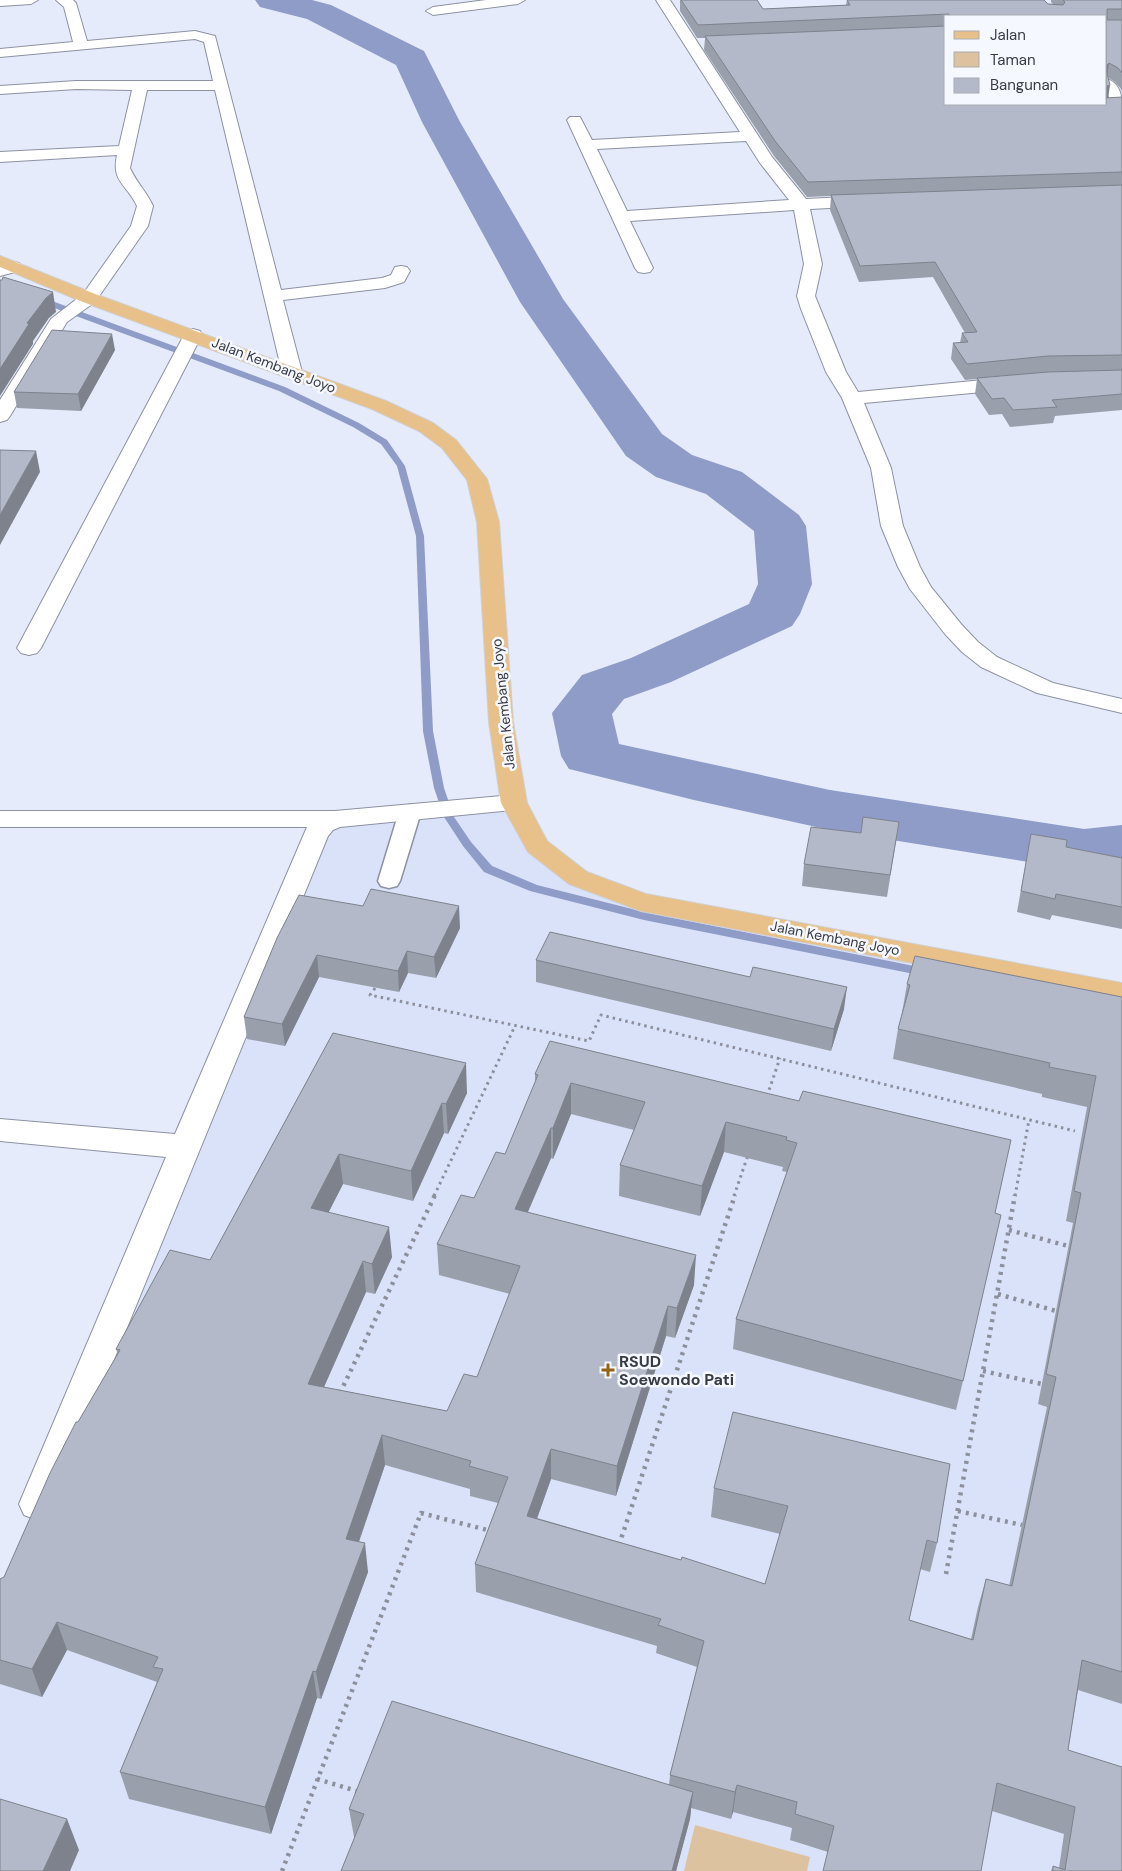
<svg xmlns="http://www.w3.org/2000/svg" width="1122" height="1871" font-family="'DM Sans',sans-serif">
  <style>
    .built { fill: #dae2fa }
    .green { fill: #ddc2a0 }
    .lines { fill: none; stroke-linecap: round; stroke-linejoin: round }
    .stream { fill: #8e9cc7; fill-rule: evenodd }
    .river { fill: #8e9cc7; fill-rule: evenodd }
    .lane-casing { stroke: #8d92a1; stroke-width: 3 }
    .street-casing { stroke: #8d92a1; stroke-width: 2 }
    .secondary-casing { stroke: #8d92a1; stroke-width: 2 }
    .primary-casing { stroke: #cfd0d2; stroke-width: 2 }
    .path-far1 { stroke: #8d909c; stroke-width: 3; stroke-dasharray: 2.5 4; stroke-linecap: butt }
    .path { stroke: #8d909c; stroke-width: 4.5; stroke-dasharray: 3 5; stroke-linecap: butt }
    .lane { fill: #fff; fill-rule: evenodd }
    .street { fill: #fff; fill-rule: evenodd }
    .secondary { fill: #fff; fill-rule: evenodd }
    .primary { fill: #e7c189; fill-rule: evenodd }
    .wall { fill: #9a9fac; fill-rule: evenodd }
    .shaded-wall { fill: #7d828c }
    .building { fill: #b3b9c8; stroke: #7d828c }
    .poi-dot { fill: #946313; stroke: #f6f8ff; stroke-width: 2 }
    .labels { text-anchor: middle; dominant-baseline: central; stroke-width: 5; stroke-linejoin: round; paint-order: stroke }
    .street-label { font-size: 14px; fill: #393b42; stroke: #f6f8ff }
    .near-poi-label { font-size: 16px; font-weight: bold; fill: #393b42; stroke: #f6f8ff; text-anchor: start }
  </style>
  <rect width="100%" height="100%" fill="#e5ebfb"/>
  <!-- built -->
  <path class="built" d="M 514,803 L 537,846 L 641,902 L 1122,993 L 1122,1871 L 0,1871 L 0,1593 L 324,824 Z"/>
  <!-- green -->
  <path class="green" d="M 695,1825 L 810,1857 L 807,1871 L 684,1871 Z"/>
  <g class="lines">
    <!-- stream -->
    <path class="stream" d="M 38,298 L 44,298 L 285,387 L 359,423 L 387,440 L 405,466 L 424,536 L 433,731 L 444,788 L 454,817 L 471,842 L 492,866 L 537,885 L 644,912 L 924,968 L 928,969 L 930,972 L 928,975 L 924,976 L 644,920 L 530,891 L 484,872 L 463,846 L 444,817 L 434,788 L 423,731 L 416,536 L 397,466 L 381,444 L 353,427 L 279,391 L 38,302 Z"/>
    <!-- river -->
    <path class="river" d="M 255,0 L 312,0 L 331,5 L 424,51 L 460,122 L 563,299 L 662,434 L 692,455 L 742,472 L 799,515 L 806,526 L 812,584 L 800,614 L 792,626 L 671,682 L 624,699 L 612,714 L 619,744 L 830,790 L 1084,829 L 1122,825 L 1122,867 L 1084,871 L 830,830 L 694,800 L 569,769 L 561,756 L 552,713 L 582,675 L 631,658 L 749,604 L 758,584 L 754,531 L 706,494 L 656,477 L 626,456 L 520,302 L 422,122 L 396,65 L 307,19 L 260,7 Z"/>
    <defs>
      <path id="lane" d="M 410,805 L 417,807 L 421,812 L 400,881 L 397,886 L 389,888 L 381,886 L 378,881 L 399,812 L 403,807 Z"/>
      <path id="street" d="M 0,0 L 38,0 L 31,4 L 0,6 Z
        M 56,0 L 73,0 L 76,3 L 87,41 L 195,31 L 215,36 L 281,290 L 382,278 L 391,275 L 395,267 L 401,266 L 407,267 L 410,271 L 404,282 L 385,288 L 283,300 L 302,372 L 299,376 L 292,378 L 285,376 L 282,372 L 215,90 L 147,90 L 130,168 C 136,182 147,192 153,206 L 148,226 L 95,302 L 67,322 L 10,416 L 7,420 L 0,422 L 0,400 L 51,319 L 83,294 L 131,226 L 137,206 C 127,184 111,182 117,155 L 0,162 L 0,152 L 119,146 L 132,90 L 76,89 L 0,94 L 0,86 L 76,81 L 213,81 L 204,42 L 195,39 L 0,57 L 0,49 L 73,42 L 64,7 Z
        M 486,0 L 525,0 L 518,4 L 433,15 L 426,11 L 433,7 Z
        M 656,0 L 670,0 L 772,157 L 806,199 L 868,196 L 874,197 L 876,201 L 874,205 L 868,206 L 810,209 L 822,264 L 815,296 L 846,372 L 858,392 L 1015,377 L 1022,379 L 1025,383 L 1022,387 L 1015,389 L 864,403 L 891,468 L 903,526 L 920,567 L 931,587 L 961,624 L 978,642 L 997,657 L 1053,683 L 1122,699 L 1122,713 L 1037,693 L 981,667 L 962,652 L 945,634 L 910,589 L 898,567 L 881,526 L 871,468 L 842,398 L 826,372 L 801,309 L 797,296 L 804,264 L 794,210 L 630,221 L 653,268 L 650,272 L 644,273 L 638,272 L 635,268 L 567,120 L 570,117 L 580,117 L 592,140 L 740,132 ZM 746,141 L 760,163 L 789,200 L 627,211 L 597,149 Z
        M 13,262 L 19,263 L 22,267 L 19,271 L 0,276 L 0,265 Z
        M 193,329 L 200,331 L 202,335 L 41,648 L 37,653 L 29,655 L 21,653 L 17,648 L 184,335 L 186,331 Z
        M 514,795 L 523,797 L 527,803 L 523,809 L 340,827 L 333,830 L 328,836 L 55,1504 L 50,1515 L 37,1520 L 24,1515 L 19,1504 L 166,1157 L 0,1141 L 0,1119 L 175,1134 L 307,827 L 0,827 L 0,811 L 335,811 Z"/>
      <path id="secondary" d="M 1106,79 C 1120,82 1122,96 1122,109 C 1109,105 1105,90 1106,79 Z"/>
      <path id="primary" d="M 0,256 L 95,294 L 386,401 L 433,423 L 456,440 L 487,479 L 499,522 L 513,722 L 527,803 L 547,841 L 587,872 L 646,894 L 1122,983 L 1122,1003 L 641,911 L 569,884 L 528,852 L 501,803 L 489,722 L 477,522 L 467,480 L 442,448 L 419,431 L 372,409 L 83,302 L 0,267 Z"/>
    </defs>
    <!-- lane casing -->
    <use href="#lane" class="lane-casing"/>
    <!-- street casing -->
    <use href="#street" class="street-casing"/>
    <!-- secondary casing -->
    <use href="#secondary" class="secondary-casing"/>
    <!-- primary casing -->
    <use href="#primary" class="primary-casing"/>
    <!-- path-far1 -->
    <path class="path-far1" d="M 375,988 L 370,995 L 589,1041 L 601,1015 L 1075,1131
      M 767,1096 L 780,1058
      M 434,1196 L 515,1026
      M 734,1196 L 748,1155
      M 1015,1196 L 1029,1120"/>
    <!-- path -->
    <path class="path" d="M 1009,1230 L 1068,1246
      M 998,1294 L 1056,1311
      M 983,1371 L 1042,1384
      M 340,1393 L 435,1195
      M 958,1511 L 1022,1525
      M 619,1545 L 735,1195
      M 946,1574 L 1015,1195
      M 317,1779 L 360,1792
      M 282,1871 L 421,1513 L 491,1531"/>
    <!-- lane -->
    <use href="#lane" class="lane"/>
    <!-- street -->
    <use href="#street" class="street"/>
    <!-- secondary -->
    <use href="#secondary" class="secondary"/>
    <!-- primary -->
    <use href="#primary" class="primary"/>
  </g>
  <!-- wall -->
  <path class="wall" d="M 680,0 L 757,0 L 763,9 L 846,5 L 847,0 L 1053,4 L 1051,2 L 1051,0 L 1122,0 L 1122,93 L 1121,89 L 1115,82 L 1109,78 L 1108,98 L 1122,97 L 1122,410 L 1055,416 L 1053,423 L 1010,427 L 1002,414 L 989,415 L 975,394 L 977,379 L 965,380 L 951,359 L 953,343 L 960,343 L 962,333 L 965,333 L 933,277 L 859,282 L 830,210 L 831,196 L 807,197 L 774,156 L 704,50 L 705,38 L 697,38 L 680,11 ZM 946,16 L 1106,16 L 1106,104 L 946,104 Z
    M 115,350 L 81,411 L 17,408 L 14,392 Z
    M 899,822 L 887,897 L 802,886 L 804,864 L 861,833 Z
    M 1031,834 L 1066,847 L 1122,858 L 1122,929 L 1052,915 L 1050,920 L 1017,912 Z
    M 460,928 L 436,978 L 408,973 L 399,992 L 319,977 L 285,1046 L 247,1039 L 244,1017 L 277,938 Z
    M 536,960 L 844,1009 L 831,1051 L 536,982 Z
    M 907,984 L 1122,997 L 1122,1704 L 1078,1690 L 1068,1750 L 1122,1871 L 1051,1871 L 1053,1866 L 1059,1868 L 1064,1834 L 992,1811 L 828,1852 L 790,1840 L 792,1828 L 733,1812 L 731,1819 L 691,1808 L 690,1819 L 676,1871 L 341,1871 L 355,1837 L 354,1837 L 349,1809 L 669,1785 L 670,1775 L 697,1667 L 656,1653 L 657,1646 L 476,1592 L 475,1564 L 498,1503 L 470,1496 L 470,1489 L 385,1465 L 359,1542 L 368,1572 L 321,1699 L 317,1698 L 271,1834 L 129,1799 L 120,1772 L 157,1682 L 67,1650 L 42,1697 L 0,1684 L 0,1579 L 4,1577 L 78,1422 L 118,1354 L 116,1349 L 210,1260 L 333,1033 L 467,1093 L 448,1134 L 444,1133 L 413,1201 L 343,1184 L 328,1213 L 392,1257 L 375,1294 L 366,1292 L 324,1387 L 447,1411 L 477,1377 L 510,1294 L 439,1275 L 437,1244 L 474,1198 L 505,1154 L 535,1083 L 535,1074 L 550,1041 L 995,1213 L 963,1381 L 956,1410 L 733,1349 L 736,1319 L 787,1172 L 782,1171 L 783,1167 L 724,1152 L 700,1216 L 619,1196 L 620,1165 L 634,1130 L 571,1114 L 553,1159 L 551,1158 L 528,1212 L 694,1285 L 675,1338 L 666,1336 L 616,1496 L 551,1479 L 537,1518 L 681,1560 L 765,1584 L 780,1534 L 711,1517 L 714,1488 L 937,1543 L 930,1572 L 920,1569 L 909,1620 L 971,1639 L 978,1607 L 986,1579 L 1009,1586 L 1047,1407 L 1038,1404 L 1073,1223 L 1066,1221 L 1087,1107 L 1042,1097 L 1042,1094 L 893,1059 L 898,1029 L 902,1013 Z"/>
  <!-- shaded-wall -->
  <path class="shaded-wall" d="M 1109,63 L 1107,77 L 1107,65 Z
    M 1110,85 L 1108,99 L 1106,99 L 1107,86 Z
    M 53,292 L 56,312 L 49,318 L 33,341 L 33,344 L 0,396 L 0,369 L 27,323 L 46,298 Z
    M 112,334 L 115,350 L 81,411 L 78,394 Z
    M 36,451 L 40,472 L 0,545 L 0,515 Z
    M 459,906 L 460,928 L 436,978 L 434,957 Z
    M 407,951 L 408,973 L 399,992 L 398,971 Z
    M 317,955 L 319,977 L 285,1046 L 282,1024 Z
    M 847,987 L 844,1009 L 831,1051 L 834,1029 Z
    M 466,1063 L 467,1093 L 448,1134 L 446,1104 Z
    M 571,1083 L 571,1114 L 553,1159 L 553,1128 Z
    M 442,1103 L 444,1133 L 413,1201 L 411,1171 Z
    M 726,1122 L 724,1152 L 700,1216 L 702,1186 Z
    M 551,1128 L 551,1158 L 516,1239 L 515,1209 Z
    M 339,1154 L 343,1184 L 315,1239 L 311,1208 Z
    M 389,1227 L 392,1257 L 375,1294 L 372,1264 Z
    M 696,1255 L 694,1285 L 675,1338 L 677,1308 Z
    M 363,1261 L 366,1292 L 312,1414 L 308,1384 Z
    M 668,1306 L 666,1336 L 616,1496 L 617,1466 Z
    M 382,1435 L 385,1465 L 350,1567 L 346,1539 Z
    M 551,1449 L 551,1479 L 528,1544 L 527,1516 Z
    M 365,1543 L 368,1572 L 321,1699 L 316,1672 Z
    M 57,1622 L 67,1650 L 42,1697 L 32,1669 Z
    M 313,1671 L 317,1698 L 271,1834 L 265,1807 Z
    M 737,1785 L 733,1812 L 731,1819 L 735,1792 Z
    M 693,1792 L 690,1819 L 676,1871 L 672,1871 Z
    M 67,1819 L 79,1850 L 70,1871 L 43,1871 Z"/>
  <!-- building -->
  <path class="building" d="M 681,0 L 757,0 L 763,9 L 850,5 L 847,0 L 1044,0 L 1048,4 L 1063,5 L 1065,2 L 1063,0 L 1122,0 L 1122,9 L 1107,9 L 1107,20 L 1122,20 L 1122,73 L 1118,68 L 1109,63 L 1107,65 L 1106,69 L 1110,85 L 1107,86 L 1107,88 L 1106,88 L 1106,16 L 949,16 L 949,14 L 698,25 Z
    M 946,26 L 946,104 L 1106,104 L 1106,98 L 1122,97 L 1122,172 L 808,182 L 775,141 L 705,36 Z
    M 1122,185 L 1122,355 L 1048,356 L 967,364 L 953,343 L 968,342 L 962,333 L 977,332 L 935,262 L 860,266 L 831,195 Z
    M 3,277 L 53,292 L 46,298 L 27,323 L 29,324 L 0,369 L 0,280 L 2,280 Z
    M 52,330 L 112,334 L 78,394 L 14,392 Z
    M 1122,370 L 1122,394 L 1052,400 L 1057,407 L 1013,410 L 1004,398 L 992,399 L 977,378 L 1048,372 Z
    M 0,450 L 36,451 L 0,515 Z
    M 863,817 L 899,822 L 890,875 L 804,864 L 811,827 L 861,833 Z
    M 1031,834 L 1067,840 L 1066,847 L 1122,858 L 1122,907 L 1056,894 L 1055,899 L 1021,891 Z
    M 371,889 L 459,906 L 434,957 L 407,951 L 398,971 L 317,955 L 282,1024 L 244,1017 L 277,938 L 299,895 L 363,906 Z
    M 550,932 L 750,977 L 753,967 L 847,987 L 834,1029 L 536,960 Z
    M 915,956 L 1122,997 L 1122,1672 L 1082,1660 L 1068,1750 L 1122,1767 L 1122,1871 L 1053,1871 L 1053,1866 L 1065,1870 L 1075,1807 L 997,1783 L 981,1871 L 823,1871 L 834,1826 L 795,1814 L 797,1802 L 737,1785 L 735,1792 L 670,1775 L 704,1641 L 658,1625 L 661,1619 L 475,1564 L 508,1477 L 469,1466 L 471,1461 L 382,1435 L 346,1539 L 365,1543 L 316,1672 L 313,1671 L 265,1807 L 120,1772 L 163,1669 L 153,1667 L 158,1657 L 57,1622 L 32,1669 L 0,1660 L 0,1579 L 4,1577 L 50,1473 L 76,1422 L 78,1422 L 120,1350 L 116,1349 L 170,1250 L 210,1260 L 333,1033 L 466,1063 L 446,1104 L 442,1103 L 411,1171 L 339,1154 L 311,1208 L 389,1227 L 372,1264 L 363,1261 L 308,1384 L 447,1411 L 464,1374 L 477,1377 L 520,1266 L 437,1244 L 461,1195 L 474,1198 L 496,1152 L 505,1154 L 538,1075 L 535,1074 L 550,1041 L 799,1101 L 803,1091 L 1011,1140 L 995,1213 L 1001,1215 L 963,1381 L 736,1319 L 797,1143 L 786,1140 L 787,1137 L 726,1122 L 702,1186 L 620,1165 L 645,1102 L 571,1083 L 553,1128 L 551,1128 L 515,1209 L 696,1255 L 677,1308 L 668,1306 L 617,1466 L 551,1449 L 527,1516 L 681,1560 L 682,1557 L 765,1584 L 788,1506 L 714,1488 L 733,1412 L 950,1464 L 937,1543 L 927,1540 L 909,1620 L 973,1640 L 986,1579 L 1012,1586 L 1056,1377 L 1046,1374 L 1081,1193 L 1074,1191 L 1096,1076 L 1049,1067 L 1050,1063 L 898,1029 L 910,985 L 907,984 Z
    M 392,1701 L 693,1792 L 672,1871 L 341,1871 L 364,1814 L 349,1809 Z
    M 0,1799 L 67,1819 L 43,1871 L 0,1871 Z"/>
  <!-- markers -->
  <path class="poi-dot" d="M605.5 1362.5h5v5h5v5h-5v5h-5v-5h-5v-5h5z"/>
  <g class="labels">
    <!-- street labels -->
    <g class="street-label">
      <text transform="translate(274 365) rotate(21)">Jalan Kembang Joyo</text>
      <text transform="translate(503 704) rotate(-96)">Jalan Kembang Joyo</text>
      <text transform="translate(835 938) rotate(11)">Jalan Kembang Joyo</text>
    </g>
    <!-- near-poi labels -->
    <g class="near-poi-label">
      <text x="619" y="1361">RSUD<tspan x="619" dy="18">Soewondo Pati</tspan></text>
    </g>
  </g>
  <!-- legend -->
  <rect x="944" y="15" width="162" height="90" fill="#f6f8ff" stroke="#aaacb3"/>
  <rect x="954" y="31" width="25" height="8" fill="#e7c189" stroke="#aaacb3"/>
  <text x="990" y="40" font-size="15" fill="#393b42">Jalan</text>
  <rect x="954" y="52" width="25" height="15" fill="#ddc2a0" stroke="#aaacb3"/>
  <text x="990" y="65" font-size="15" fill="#393b42">Taman</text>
  <rect x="954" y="78" width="25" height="15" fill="#b3b9c8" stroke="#aaacb3"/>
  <text x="990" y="90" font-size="15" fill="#393b42">Bangunan</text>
</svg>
